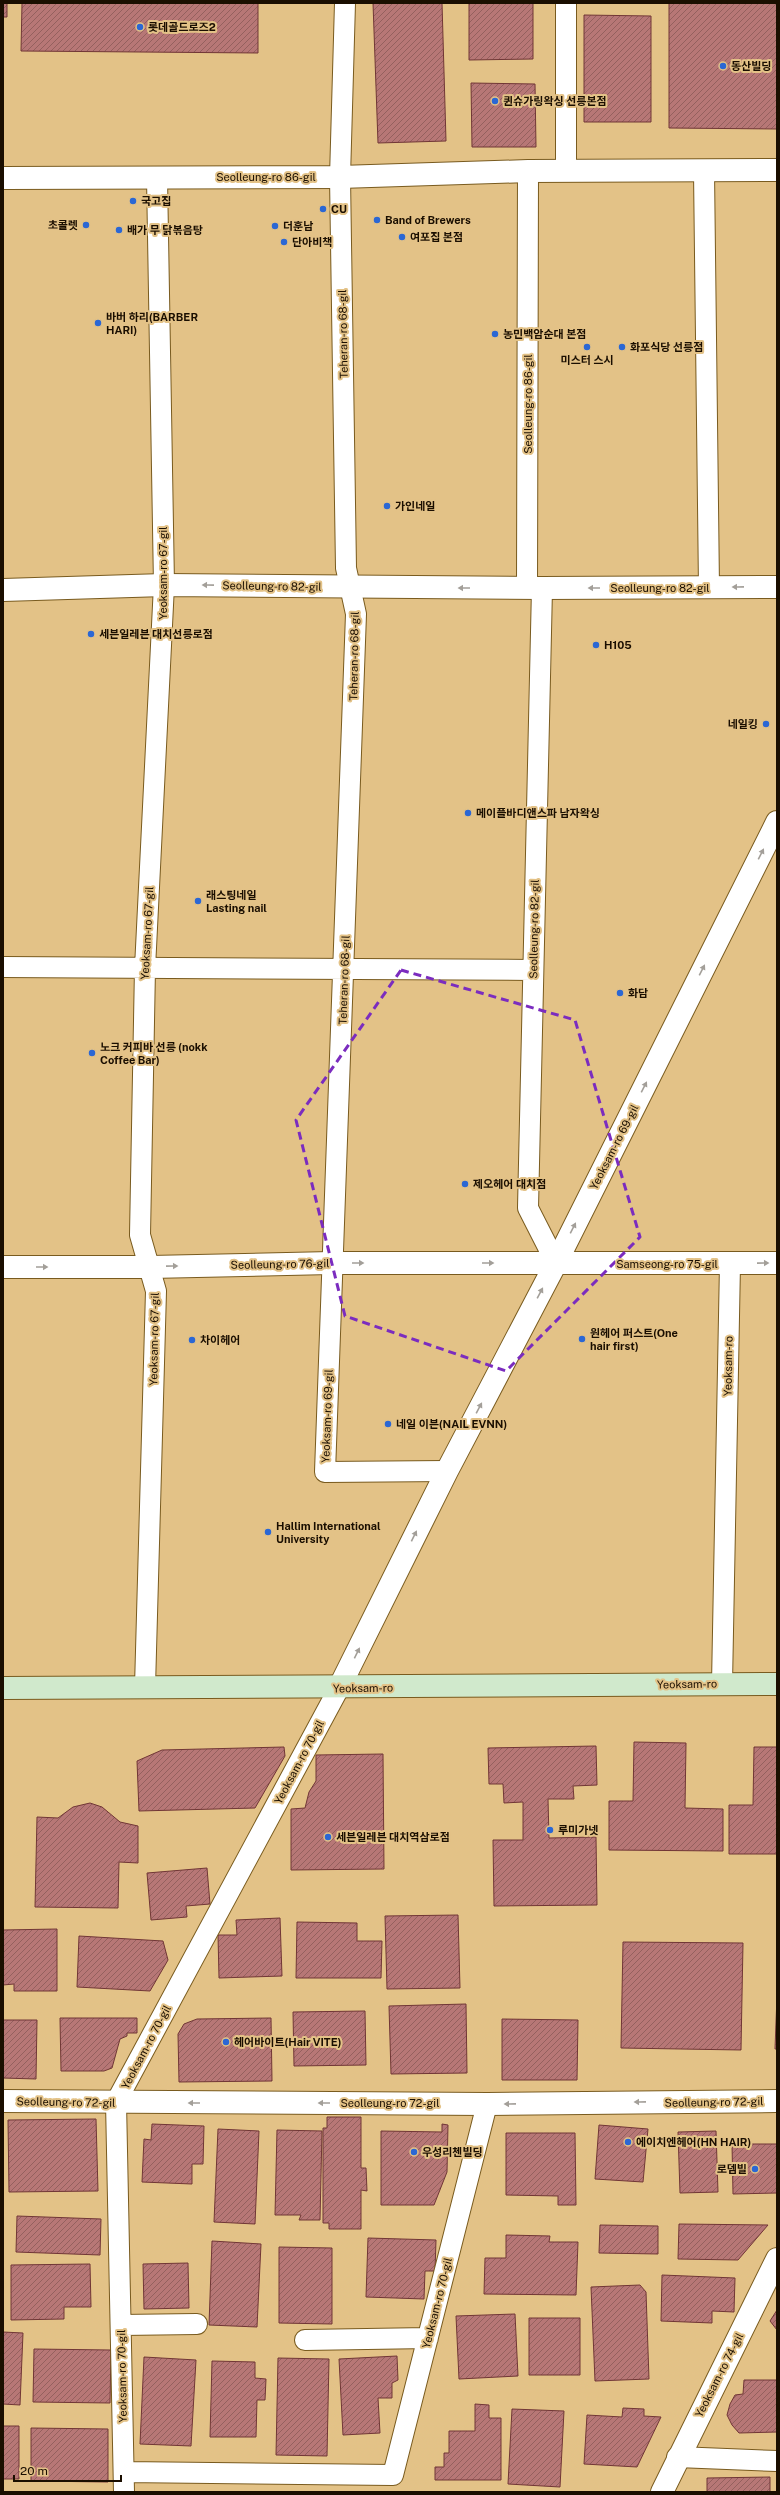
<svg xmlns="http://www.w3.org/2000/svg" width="780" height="2495" font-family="'Public Sans','Noto Sans KR',sans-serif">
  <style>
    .building { fill: url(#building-hatch); stroke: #713636 }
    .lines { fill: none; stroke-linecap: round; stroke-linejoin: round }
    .lane-casing { stroke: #795b1f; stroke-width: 22 }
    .street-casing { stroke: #795b1f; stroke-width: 24 }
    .secondary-casing { stroke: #795b1f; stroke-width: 24 }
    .lane { stroke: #fff; stroke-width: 20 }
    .street { stroke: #fff; stroke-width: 22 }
    .secondary { stroke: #d0e9cc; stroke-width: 22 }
    .oneway { fill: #a39f99 }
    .marked { fill: none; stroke: #7b2cbf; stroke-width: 3; stroke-dasharray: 8 5; stroke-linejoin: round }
    .poi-dot { fill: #2b67d4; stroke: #e3c287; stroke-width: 1.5 }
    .labels { text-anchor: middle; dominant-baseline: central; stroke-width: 4; stroke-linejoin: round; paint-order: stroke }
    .poi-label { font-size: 11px; font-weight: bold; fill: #1a0e00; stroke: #e3c287; text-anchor: start }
    .street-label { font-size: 11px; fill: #1a0e00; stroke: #e3c287 }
  </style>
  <defs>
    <pattern id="building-hatch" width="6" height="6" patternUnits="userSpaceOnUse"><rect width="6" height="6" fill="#b77776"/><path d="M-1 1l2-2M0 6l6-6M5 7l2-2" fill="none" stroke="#94605e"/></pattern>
  </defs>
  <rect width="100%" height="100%" fill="#e3c287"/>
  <!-- building -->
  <path class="building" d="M 3,3 L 7,3 L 7,17 L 3,17 Z
    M 22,3 L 258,3 L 258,53 L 21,51 Z
    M 373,3 L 442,3 L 446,141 L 378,143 Z
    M 469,3 L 533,3 L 533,59 L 469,60 Z
    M 669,3 L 777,3 L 777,129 L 669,128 Z
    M 584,15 L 651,16 L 651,122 L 584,122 Z
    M 471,83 L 535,84 L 536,147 L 472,147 Z
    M 634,1742 L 686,1743 L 685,1808 L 723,1809 L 723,1851 L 609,1850 L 609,1801 L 633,1801 Z
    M 596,1746 L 597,1785 L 573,1786 L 574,1799 L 548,1799 L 549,1838 L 596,1837 L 597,1905 L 494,1906 L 493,1840 L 523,1840 L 523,1802 L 504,1803 L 503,1784 L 489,1784 L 488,1748 Z
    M 284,1747 L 285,1756 L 255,1808 L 139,1811 L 137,1761 L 162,1750 Z
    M 754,1747 L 777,1747 L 777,1854 L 729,1854 L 729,1805 L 753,1805 Z
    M 383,1754 L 384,1869 L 291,1870 L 291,1809 L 305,1808 L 309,1792 L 316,1781 L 316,1755 Z
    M 90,1803 L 102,1807 L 120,1822 L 138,1826 L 138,1863 L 119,1862 L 118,1908 L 35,1907 L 37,1817 L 58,1818 L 73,1807 Z
    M 207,1868 L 210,1904 L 186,1906 L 187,1917 L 151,1920 L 147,1873 Z
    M 458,1915 L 460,1988 L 387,1989 L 385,1916 Z
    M 280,1918 L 282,1976 L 219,1978 L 218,1935 L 237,1935 L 236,1920 Z
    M 297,1922 L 357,1923 L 357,1941 L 382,1941 L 381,1978 L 296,1978 Z
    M 57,1929 L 57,1991 L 14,1991 L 14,1984 L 3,1985 L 3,1930 Z
    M 79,1936 L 163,1941 L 168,1960 L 150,1991 L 77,1987 Z
    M 623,1942 L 743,1943 L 741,2050 L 621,2048 Z
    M 777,1996 L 777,2049 L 775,2049 Z
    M 466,2004 L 467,2073 L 391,2074 L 389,2006 Z
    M 365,2011 L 366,2065 L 294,2066 L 293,2012 Z
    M 60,2018 L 137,2018 L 137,2033 L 127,2033 L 127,2036 L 120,2039 L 112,2068 L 104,2071 L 61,2071 Z
    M 271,2018 L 272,2081 L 179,2082 L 178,2034 L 184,2024 L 197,2019 Z
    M 502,2019 L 578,2020 L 577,2080 L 502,2080 Z
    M 3,2020 L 37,2020 L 36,2079 L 3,2078 Z
    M 327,2117 L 361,2117 L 361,2168 L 366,2168 L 367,2191 L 361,2190 L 361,2229 L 329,2229 L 329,2223 L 323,2223 L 323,2128 L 327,2128 Z
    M 96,2119 L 98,2191 L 9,2192 L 8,2120 Z
    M 152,2124 L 204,2126 L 203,2164 L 192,2164 L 192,2184 L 142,2182 L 144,2139 L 151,2140 Z
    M 442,2124 L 448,2125 L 447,2172 L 434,2205 L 381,2205 L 381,2131 L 442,2132 Z
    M 599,2125 L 648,2129 L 643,2182 L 595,2179 Z
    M 218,2129 L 259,2131 L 255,2224 L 214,2222 Z
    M 277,2130 L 322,2131 L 320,2220 L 299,2220 L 301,2215 L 275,2215 Z
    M 716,2131 L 718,2192 L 680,2193 L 678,2132 Z
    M 506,2133 L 575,2133 L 576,2205 L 558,2205 L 558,2196 L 506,2195 Z
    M 732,2144 L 777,2144 L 777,2193 L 733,2194 Z
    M 17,2216 L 101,2219 L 100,2255 L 16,2252 Z
    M 679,2224 L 768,2225 L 738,2260 L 678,2259 Z
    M 600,2225 L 658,2226 L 658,2254 L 599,2253 Z
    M 506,2235 L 550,2236 L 549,2242 L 578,2242 L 576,2295 L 484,2294 L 485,2258 L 506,2258 Z
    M 368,2238 L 436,2240 L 435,2271 L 425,2271 L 424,2299 L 366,2297 Z
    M 212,2241 L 261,2244 L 257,2327 L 209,2325 Z
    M 279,2247 L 332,2248 L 332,2324 L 279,2323 Z
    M 188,2263 L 189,2308 L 144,2309 L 143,2264 Z
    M 90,2264 L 91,2307 L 64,2307 L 64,2319 L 11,2320 L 11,2265 Z
    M 662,2275 L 735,2278 L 734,2312 L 712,2311 L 712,2323 L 661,2321 Z
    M 640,2285 L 646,2292 L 649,2379 L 595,2381 L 591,2287 Z
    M 777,2310 L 777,2330 L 770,2321 Z
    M 515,2314 L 518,2376 L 459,2379 L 456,2316 Z
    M 529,2318 L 580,2318 L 580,2375 L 529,2375 Z
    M 3,2332 L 23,2333 L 20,2405 L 3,2404 Z
    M 34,2349 L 111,2350 L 110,2403 L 33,2402 Z
    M 397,2356 L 398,2380 L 392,2383 L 392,2398 L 378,2398 L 380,2433 L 343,2435 L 339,2359 Z
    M 144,2357 L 196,2360 L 191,2446 L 140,2444 Z
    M 278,2358 L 329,2359 L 327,2456 L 276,2455 Z
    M 212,2361 L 255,2362 L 255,2378 L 266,2379 L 265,2400 L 257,2400 L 256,2437 L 210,2437 Z
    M 744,2380 L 777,2380 L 777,2432 L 739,2433 L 732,2425 L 727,2415 L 730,2404 L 735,2395 L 743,2394 Z
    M 475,2404 L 489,2405 L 489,2418 L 501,2418 L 501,2480 L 435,2480 L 435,2467 L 444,2467 L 444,2453 L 449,2453 L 449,2431 L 475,2431 Z
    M 623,2408 L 644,2409 L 644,2416 L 661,2417 L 637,2467 L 584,2464 L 587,2415 L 622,2417 Z
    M 512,2409 L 564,2411 L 560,2487 L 508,2484 Z
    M 3,2426 L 19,2426 L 19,2479 L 3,2479 Z
    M 31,2428 L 108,2429 L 108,2482 L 31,2481 Z
    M 770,2477 L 770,2492 L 707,2492 L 707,2478 Z"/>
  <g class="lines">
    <defs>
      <path id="lane" d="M 345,3 L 340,177 L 346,568 L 356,614 L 325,1472 L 447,1471
        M 566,171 L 566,3
        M 704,171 L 709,588
        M 527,588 L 528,171
        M 542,588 L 528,1208 L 556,1263
        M 3,967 L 533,970
        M 722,1684 L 730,1264
        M 145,1687 L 156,1291 L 140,1235 L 145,968 L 164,585 L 157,177
        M 121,2325 L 197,2324
        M 305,2340 L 428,2338
        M 677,2457 L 777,2461
        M 124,2472 L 393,2475 L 487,2104
        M 124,2492 L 116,2102 L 339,1688"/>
      <path id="street" d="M 3,178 L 340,177 L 528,171 L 777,170
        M 3,590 L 164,585 L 542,588 L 777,587
        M 3,1267 L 150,1267 L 331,1263 L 777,1263
        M 339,1688 L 447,1471 L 556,1263 L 777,822
        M 3,2101 L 487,2104 L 777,2101
        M 662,2492 L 777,2259"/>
      <path id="secondary" d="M 3,1688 L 777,1684"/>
    </defs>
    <!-- lane casing -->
    <use href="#lane" class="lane-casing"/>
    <!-- street casing -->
    <use href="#street" class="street-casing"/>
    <!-- secondary casing -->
    <use href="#secondary" class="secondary-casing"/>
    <!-- lane -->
    <use href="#lane" class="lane"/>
    <!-- street -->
    <use href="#street" class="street"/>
    <!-- secondary -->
    <use href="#secondary" class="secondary"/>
  </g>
  <!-- one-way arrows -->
  <defs><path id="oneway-solid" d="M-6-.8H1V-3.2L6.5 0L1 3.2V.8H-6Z"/></defs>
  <g class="oneway">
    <use href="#oneway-solid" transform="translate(208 585) rotate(-179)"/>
    <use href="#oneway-solid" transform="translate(738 587) rotate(179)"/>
    <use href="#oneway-solid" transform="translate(464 588) rotate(-180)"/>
    <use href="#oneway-solid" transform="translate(594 588) rotate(180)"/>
    <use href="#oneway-solid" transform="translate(761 854) rotate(-63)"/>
    <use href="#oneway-solid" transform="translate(702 970) rotate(-63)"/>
    <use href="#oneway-solid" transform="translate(644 1087) rotate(-63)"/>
    <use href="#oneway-solid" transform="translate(573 1228) rotate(-63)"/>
    <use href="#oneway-solid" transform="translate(358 1263)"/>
    <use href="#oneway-solid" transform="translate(488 1263)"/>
    <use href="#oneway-solid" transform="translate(763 1263) rotate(-1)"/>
    <use href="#oneway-solid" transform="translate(172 1266) rotate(-1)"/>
    <use href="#oneway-solid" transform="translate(42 1267)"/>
    <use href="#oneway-solid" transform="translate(540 1293) rotate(-62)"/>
    <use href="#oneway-solid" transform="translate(479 1408) rotate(-62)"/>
    <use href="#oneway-solid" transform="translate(414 1536) rotate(-64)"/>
    <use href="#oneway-solid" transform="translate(357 1653) rotate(-64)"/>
    <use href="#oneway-solid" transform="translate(640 2102) rotate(179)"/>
    <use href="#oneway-solid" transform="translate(194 2103) rotate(-180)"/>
    <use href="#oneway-solid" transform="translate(324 2103) rotate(-180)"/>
    <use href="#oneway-solid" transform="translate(510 2104) rotate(179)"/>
  </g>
  <!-- marked area -->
  <path class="marked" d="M 401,970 L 575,1020 L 640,1237 L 506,1371 L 345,1316 L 296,1120 Z"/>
  <!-- markers -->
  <g class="poi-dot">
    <circle cx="140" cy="27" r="4"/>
    <circle cx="723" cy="66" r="4"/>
    <circle cx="495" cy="101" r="4"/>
    <circle cx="133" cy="201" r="4"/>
    <circle cx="323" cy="209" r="4"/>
    <circle cx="377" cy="220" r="4"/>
    <circle cx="86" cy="225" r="4"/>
    <circle cx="275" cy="226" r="4"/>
    <circle cx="119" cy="230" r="4"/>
    <circle cx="402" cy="237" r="4"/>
    <circle cx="284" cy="242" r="4"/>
    <circle cx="98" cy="323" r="4"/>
    <circle cx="495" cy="334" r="4"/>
    <circle cx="587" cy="347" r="4"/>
    <circle cx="622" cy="347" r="4"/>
    <circle cx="387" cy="506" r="4"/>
    <circle cx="91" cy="634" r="4"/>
    <circle cx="596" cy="645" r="4"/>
    <circle cx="766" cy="724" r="4"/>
    <circle cx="468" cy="813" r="4"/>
    <circle cx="198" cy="901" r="4"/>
    <circle cx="620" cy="993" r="4"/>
    <circle cx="92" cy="1053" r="4"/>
    <circle cx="465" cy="1184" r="4"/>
    <circle cx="582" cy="1339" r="4"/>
    <circle cx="192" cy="1340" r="4"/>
    <circle cx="388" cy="1424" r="4"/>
    <circle cx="268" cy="1532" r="4"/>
    <circle cx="550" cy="1830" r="4"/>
    <circle cx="328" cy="1837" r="4"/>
    <circle cx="226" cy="2042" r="4"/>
    <circle cx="628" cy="2142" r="4"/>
    <circle cx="414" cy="2152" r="4"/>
    <circle cx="755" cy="2169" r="4"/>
  </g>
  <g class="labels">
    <!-- poi labels -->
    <g class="poi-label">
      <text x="148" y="27">롯데골드로즈2</text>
      <text x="731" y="66">동산빌딩</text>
      <text x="503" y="101">퀸슈가링왁싱 선릉본점</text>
      <text x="141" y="201">국고집</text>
      <text x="331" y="209">CU</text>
      <text x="385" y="220">Band of Brewers</text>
      <text x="78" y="225" text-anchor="end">초콜렛</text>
      <text x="283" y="226">더훈남</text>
      <text x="127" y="230">배가 무 닭볶음탕</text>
      <text x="410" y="237">여포집 본점</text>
      <text x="292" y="242">단아비책</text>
      <text x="106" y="317">바버 하리(BARBER<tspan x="106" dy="13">HARI)</tspan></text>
      <text x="503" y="334">농민백암순대 본점</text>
      <text x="630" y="347">화포식당 선릉점</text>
      <text x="587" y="360" text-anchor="middle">미스터 스시</text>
      <text x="395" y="506">가인네일</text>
      <text x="99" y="634">세븐일레븐 대치선릉로점</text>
      <text x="604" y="645">H105</text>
      <text x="758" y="724" text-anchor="end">네일킹</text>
      <text x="476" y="813">메이플바디앤스파 남자왁싱</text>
      <text x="206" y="895">래스팅네일<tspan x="206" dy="13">Lasting nail</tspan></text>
      <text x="628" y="993">화담</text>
      <text x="100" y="1047">노크 커피바 선릉 (nokk<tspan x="100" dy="13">Coffee Bar)</tspan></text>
      <text x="473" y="1184">제오헤어 대치점</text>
      <text x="590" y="1333">원헤어 퍼스트(One<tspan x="590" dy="13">hair first)</tspan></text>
      <text x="200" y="1340">차이헤어</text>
      <text x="396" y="1424">네일 이븐(NAIL EVNN)</text>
      <text x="276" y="1526">Hallim International<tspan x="276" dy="13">University</tspan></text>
      <text x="558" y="1830">루미가넷</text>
      <text x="336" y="1837">세븐일레븐 대치역삼로점</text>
      <text x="234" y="2042">헤어바이트(Hair VITE)</text>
      <text x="636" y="2142">에이치엔헤어(HN HAIR)</text>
      <text x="422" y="2152">우성리첸빌딩</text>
      <text x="747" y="2169" text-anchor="end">로뎀빌</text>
    </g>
    <!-- street labels -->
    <g class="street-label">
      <text x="266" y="177">Seolleung-ro 86-gil</text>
      <text transform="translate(343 334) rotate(-91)">Teheran-ro 68-gil</text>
      <text transform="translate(528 404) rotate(-90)">Seolleung-ro 86-gil</text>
      <text transform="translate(163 573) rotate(-90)">Yeoksam-ro 67-gil</text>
      <text transform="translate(272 586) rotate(1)">Seolleung-ro 82-gil</text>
      <text x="660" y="588">Seolleung-ro 82-gil</text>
      <text transform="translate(354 656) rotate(-89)">Teheran-ro 68-gil</text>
      <text transform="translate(534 929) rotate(-89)">Seolleung-ro 82-gil</text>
      <text transform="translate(147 933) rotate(-87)">Yeoksam-ro 67-gil</text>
      <text transform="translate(344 980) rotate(-88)">Teheran-ro 68-gil</text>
      <text transform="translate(614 1147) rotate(-63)">Yeoksam-ro 69-gil</text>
      <text transform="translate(280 1264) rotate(-1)">Seolleung-ro 76-gil</text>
      <text x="667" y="1264">Samseong-ro 75-gil</text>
      <text transform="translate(154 1339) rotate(-89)">Yeoksam-ro 67-gil</text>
      <text transform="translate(728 1366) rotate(-89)">Yeoksam-ro</text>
      <text transform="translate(327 1416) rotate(-88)">Yeoksam-ro 69-gil</text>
      <text transform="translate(687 1684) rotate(-1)">Yeoksam-ro</text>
      <text transform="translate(363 1688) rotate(-1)">Yeoksam-ro</text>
      <text transform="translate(299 1762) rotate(-62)">Yeoksam-ro 70-gil</text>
      <text transform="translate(146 2047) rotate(-62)">Yeoksam-ro 70-gil</text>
      <text transform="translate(66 2102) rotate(1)">Seolleung-ro 72-gil</text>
      <text transform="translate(714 2102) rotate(-1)">Seolleung-ro 72-gil</text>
      <text x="390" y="2103">Seolleung-ro 72-gil</text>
      <text transform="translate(437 2303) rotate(-76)">Yeoksam-ro 70-gil</text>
      <text transform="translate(719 2375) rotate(-63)">Yeoksam-ro 74-gil</text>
      <text transform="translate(122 2376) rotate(-91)">Yeoksam-ro 70-gil</text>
    </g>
  </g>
  <!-- border -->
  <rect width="780" height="2495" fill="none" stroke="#1a0e00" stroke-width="8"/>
  <!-- scale -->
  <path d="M14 2475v6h107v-6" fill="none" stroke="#1a0e00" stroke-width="2"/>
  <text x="20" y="2475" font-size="12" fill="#1a0e00" stroke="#e3c287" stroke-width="3" paint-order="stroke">20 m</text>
</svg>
